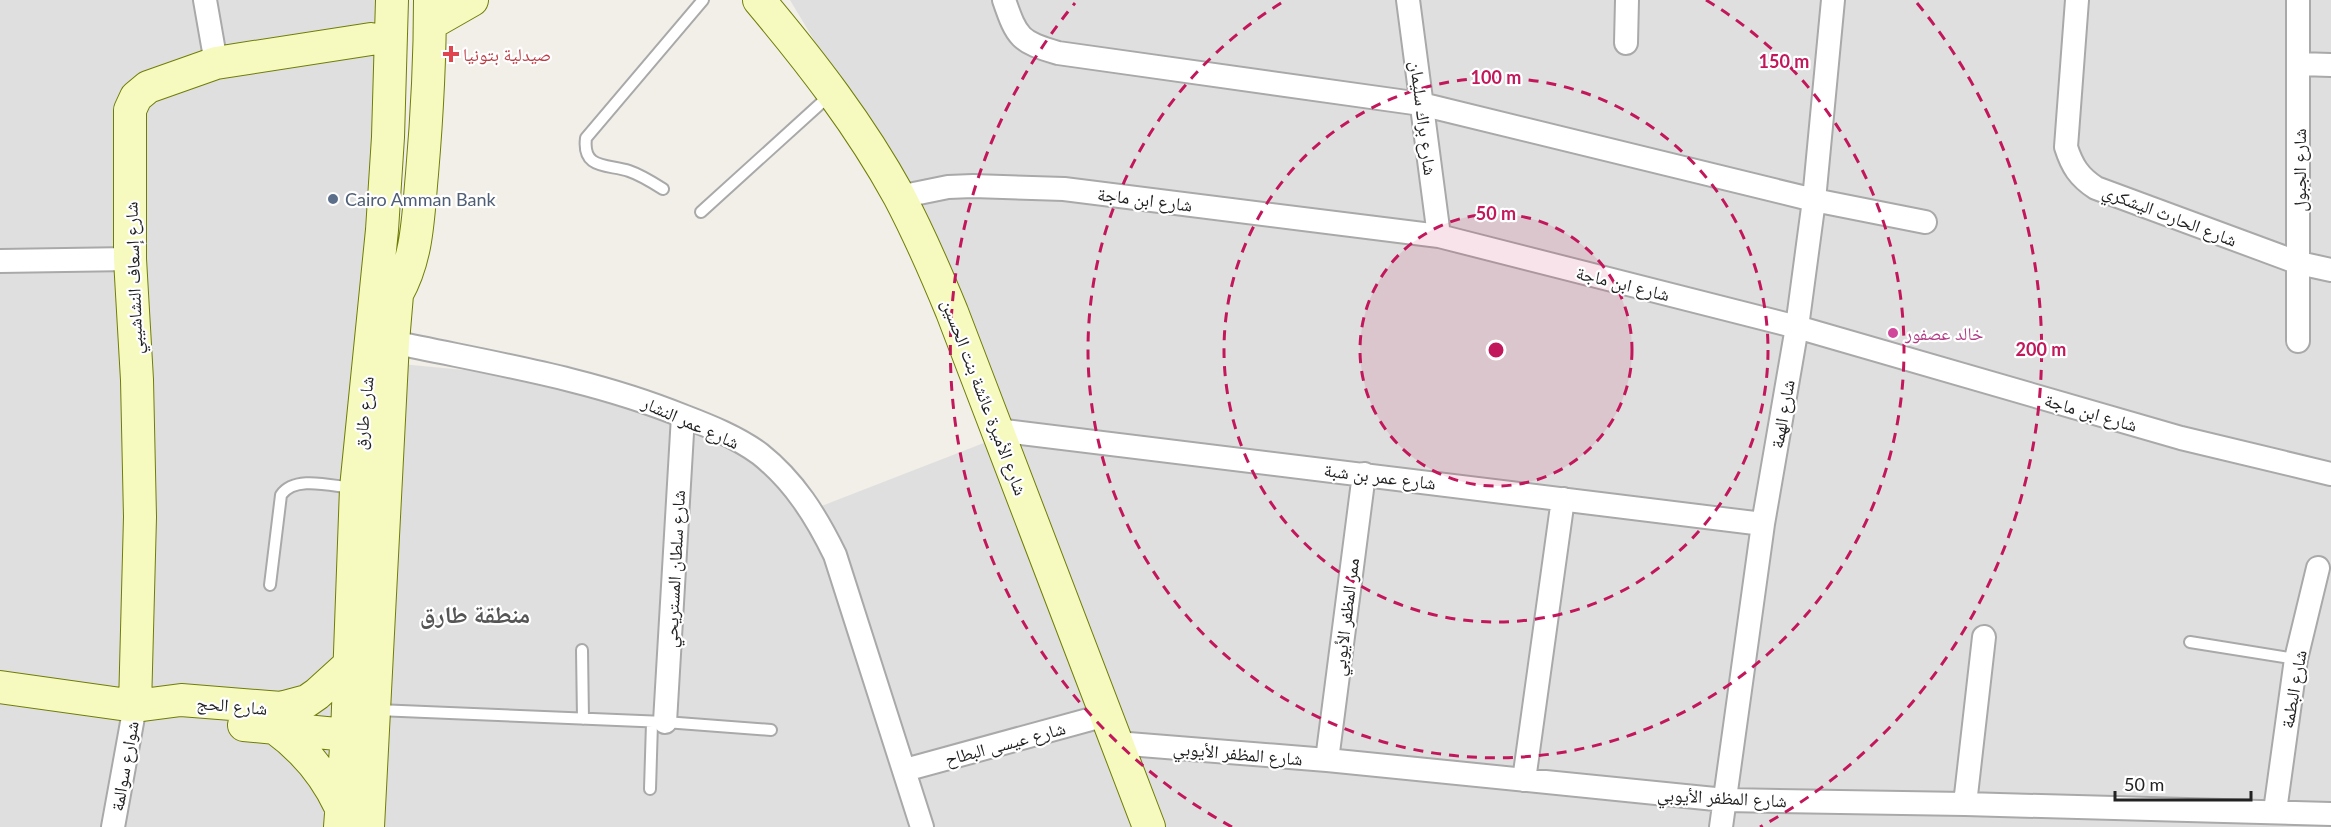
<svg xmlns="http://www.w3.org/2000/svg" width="2331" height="827" font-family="Lato,'Noto Naskh Arabic',sans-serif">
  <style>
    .residential { fill: #e0dfdf }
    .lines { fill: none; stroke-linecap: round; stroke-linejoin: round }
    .lane-casing { stroke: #a9a9a9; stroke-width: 14 }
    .street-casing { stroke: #a9a9a9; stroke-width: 26 }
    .secondary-casing { stroke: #707d05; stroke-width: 34 }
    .lane { stroke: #fff; stroke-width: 10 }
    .street { stroke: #fff; stroke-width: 22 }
    .secondary { stroke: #f7fabf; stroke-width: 32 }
    .ring { fill: none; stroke: #c2185b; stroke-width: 3; stroke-dasharray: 10 8 }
    .health-dot { fill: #e0444e; stroke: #fff; stroke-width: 2 }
    .service-dot { fill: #5c6f8a; stroke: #fff; stroke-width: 2 }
    .hotel-dot { fill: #d1479c; stroke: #fff; stroke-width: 2 }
    .labels { text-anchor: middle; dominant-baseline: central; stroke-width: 4.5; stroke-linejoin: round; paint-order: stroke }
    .health-label { font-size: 18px; fill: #be3a42; stroke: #fff; text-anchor: start }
    .street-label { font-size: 18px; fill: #222; stroke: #fff }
    .service-label { font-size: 18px; fill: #4e5e75; stroke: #fff; text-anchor: start }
    .hotel-label { font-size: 18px; fill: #b23c85; stroke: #fff; text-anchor: start }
    .district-label { font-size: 24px; font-weight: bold; fill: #555; stroke: #fff }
    .centre { fill: #c2185b; stroke: #fff; stroke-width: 3 }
    .ring-label { font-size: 18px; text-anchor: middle; font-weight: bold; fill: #c2185b; stroke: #fff; stroke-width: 4.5; stroke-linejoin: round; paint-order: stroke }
  </style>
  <rect width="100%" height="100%" fill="#f2efe9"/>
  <!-- residential -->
  <path class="residential" d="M 0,0 L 382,0 L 369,361 L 605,383 L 760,453 L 801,514 L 994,439 L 948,264 L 790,0 L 2331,0 L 2331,827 L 0,827 Z"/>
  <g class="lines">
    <defs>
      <path id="lane" d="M 663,189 C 652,182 641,175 629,171 C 608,164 582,170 586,138 L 703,0
        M 701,212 L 830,95
        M 270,585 L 281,495 C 295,475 331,486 353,488
        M 2190,642 L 2296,659
        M 582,650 L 583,719
        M 377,710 L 665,722 L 771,730
        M 650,789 L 652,723"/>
      <path id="street" d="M 205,0 L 216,63
        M 1004,0 C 1017,38 1020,42 1058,53 L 1421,104 L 1814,200 L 1925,222
        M 1408,0 L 1439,236
        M 2077,0 L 2066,147 C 2072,166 2079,177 2096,188 L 2299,263 L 2331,270
        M 2298,0 L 2298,341
        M 1626,43 L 1627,0
        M 2299,64 L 2331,65
        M 899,197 L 948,187 L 973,186 L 1064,189 L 1439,236 L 1797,327 L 2181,438 L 2331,474
        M 0,261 L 130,259
        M 393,342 C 490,363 590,378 683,416 C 709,426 737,437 760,454 C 794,481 816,516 835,555 L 922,827
        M 997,430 L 1763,524
        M 665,722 L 683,416
        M 1116,743 L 1327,760 L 1725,800 L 1965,804 L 2331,814
        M 1327,760 L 1364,474
        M 905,770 L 1106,715
        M 1524,780 L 1563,499
        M 1965,804 L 1984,637
        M 2275,811 L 2296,659 L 2318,568
        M 113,827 L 135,706
        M 1721,827 L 1763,524 L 1797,327 L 1814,200 L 1833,0"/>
      <path id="secondary" d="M 759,0 C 811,62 860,125 899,196 C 919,234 936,273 952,312 L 1149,827
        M 430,24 L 472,0
        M 397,294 C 418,257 418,216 422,174 C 427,116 430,58 430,0
        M 0,687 L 135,706 L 181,700 L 281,708 L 307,701 L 317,694 L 350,664
        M 135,706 L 140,517 L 137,380 L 130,259 L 130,110 L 136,97 L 148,87 L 216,63 L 371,39
        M 244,725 L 368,737
        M 275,728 C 304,749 325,774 340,806
        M 340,827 L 347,735 L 356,488 L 382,230 L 388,137 L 392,0
        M 368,827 L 393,342 L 399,271"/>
    </defs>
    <!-- lane casing -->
    <use href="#lane" class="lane-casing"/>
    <!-- street casing -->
    <use href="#street" class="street-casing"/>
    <!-- secondary casing -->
    <use href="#secondary" class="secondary-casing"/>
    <!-- lane -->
    <use href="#lane" class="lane"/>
    <!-- street -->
    <use href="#street" class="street"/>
    <!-- secondary -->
    <use href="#secondary" class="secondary"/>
  </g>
  <!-- distance rings -->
  <circle cx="1496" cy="350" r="136" fill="#c2185b" fill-opacity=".12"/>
  <g class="ring">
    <circle cx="1496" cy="350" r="136"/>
    <circle cx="1496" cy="350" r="272"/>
    <path d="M1706 0A408 408 0 1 1 1286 0"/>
    <path d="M1232 827A545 545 0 0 1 1075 3M1917 3A545 545 0 0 1 1760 827"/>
  </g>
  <!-- markers -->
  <path class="health-dot" d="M448 45h6v6h6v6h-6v6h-6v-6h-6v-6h6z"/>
  <circle class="service-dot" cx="333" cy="199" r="6"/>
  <circle class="hotel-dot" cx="1893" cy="333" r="6"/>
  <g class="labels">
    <!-- health labels -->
    <g class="health-label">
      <text x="463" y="54">صيدلية بتونيا</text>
    </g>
    <!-- street labels -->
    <g class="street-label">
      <text transform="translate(1424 118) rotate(83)">شارع براك سليمان</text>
      <text transform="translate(2299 170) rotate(-90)">شارع الجبول</text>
      <text transform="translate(1145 199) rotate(7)">شارع ابن ماجة</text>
      <text transform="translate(2170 215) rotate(21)">شارع الحارث اليشكري</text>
      <text transform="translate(133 278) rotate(-92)">شارع إسعاف النشاشيبي</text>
      <text transform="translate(1623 283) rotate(14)">شارع ابن ماجة</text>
      <text transform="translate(985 397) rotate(69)">شارع الأميرة عائشة بنت الحسين</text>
      <text transform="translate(2091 412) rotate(16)">شارع ابن ماجة</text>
      <text transform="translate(363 413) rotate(-84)">شارع طارق</text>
      <text transform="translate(1782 414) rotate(-80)">شارع الهمة</text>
      <text transform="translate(691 422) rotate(24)">شارع عمر النشار</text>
      <text transform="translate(1380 476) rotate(7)">شارع عمر بن شبة</text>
      <text transform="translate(674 569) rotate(-87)">شارع سلطان المستريحي</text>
      <text transform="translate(1345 617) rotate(-83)">ممر المظفر الأيوبي</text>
      <text transform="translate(2293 689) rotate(-80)">شارع البطمة</text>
      <text transform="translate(232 705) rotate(5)">شارع الحج</text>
      <text transform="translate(1005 743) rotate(-15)">شارع عيسى البطاح</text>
      <text transform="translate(1238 753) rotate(5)">شارع المظفر الأيوبي</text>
      <text transform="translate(124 766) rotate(-80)">شوارع سوالمة</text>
      <text transform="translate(1722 797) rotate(3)">شارع المظفر الأيوبي</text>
    </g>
    <!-- service labels -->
    <g class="service-label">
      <text x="345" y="199">Cairo Amman Bank</text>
    </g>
    <!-- hotel labels -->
    <g class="hotel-label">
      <text x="1905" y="333">خالد عصفور</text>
    </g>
    <!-- district labels -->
    <g class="district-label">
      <text x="475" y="613">منطقة طارق</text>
    </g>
  </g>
  <circle cx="1496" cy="350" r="9" class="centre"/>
  <g class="ring-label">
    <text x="1784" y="68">150 m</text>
    <text x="1496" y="84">100 m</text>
    <text x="1496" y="220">50 m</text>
    <text x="2041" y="356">200 m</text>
  </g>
  <!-- scale -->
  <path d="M2115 791v9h136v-9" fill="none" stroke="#222222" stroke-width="3"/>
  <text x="2124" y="791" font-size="18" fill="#222222" stroke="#ffffff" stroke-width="4.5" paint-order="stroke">50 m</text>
</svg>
